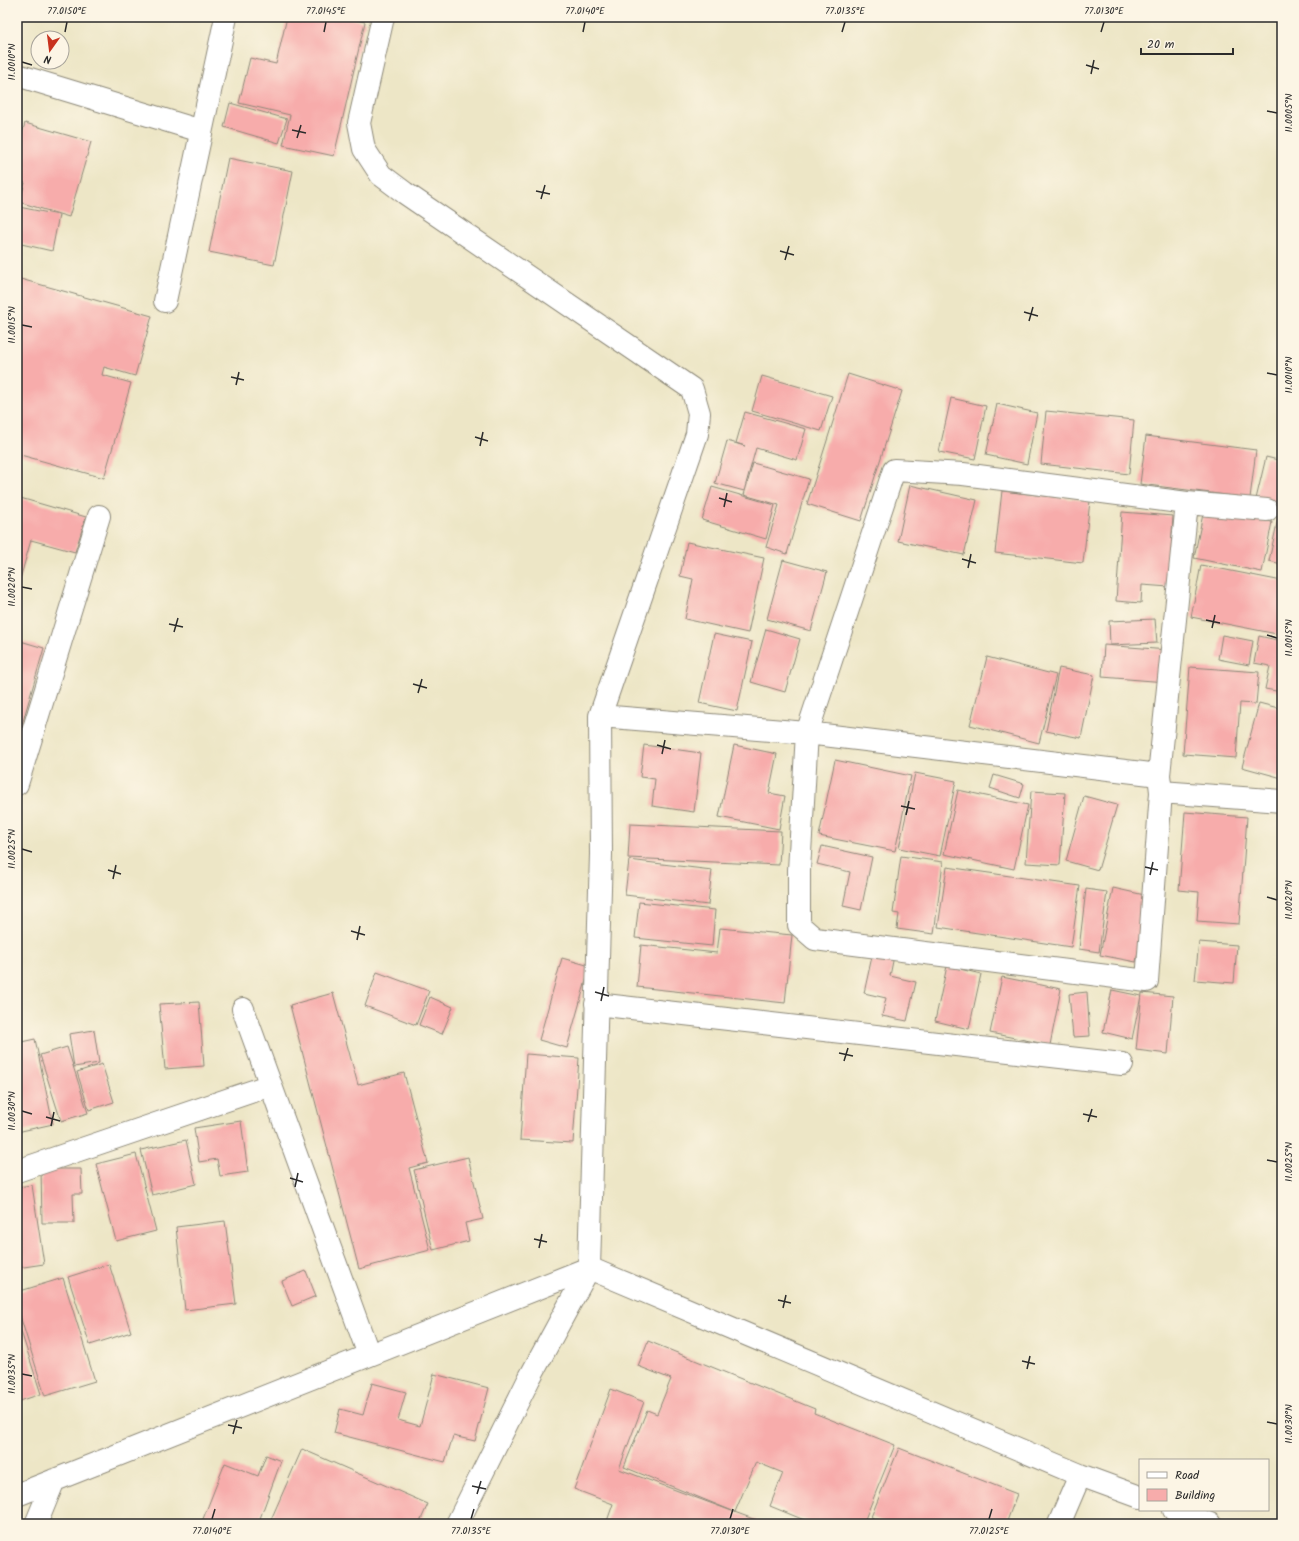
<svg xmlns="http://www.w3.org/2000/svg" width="1299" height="1541" font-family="Kalam,sans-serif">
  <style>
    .building { fill: #f7acab }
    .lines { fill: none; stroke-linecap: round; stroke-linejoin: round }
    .minor-casing { stroke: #8c8878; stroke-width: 24 }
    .minor { stroke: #fff; stroke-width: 22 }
    .ticks { fill: none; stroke: #2b2b2b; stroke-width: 1.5 }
    .neatline { fill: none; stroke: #2b2b2b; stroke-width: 1.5 }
    .ticks-label { font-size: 10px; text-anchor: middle; fill: #2b2b2b }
  </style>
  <rect width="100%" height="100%" fill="#fcf5e5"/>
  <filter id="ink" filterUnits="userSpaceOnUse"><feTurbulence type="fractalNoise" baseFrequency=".025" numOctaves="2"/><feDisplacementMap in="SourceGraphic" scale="8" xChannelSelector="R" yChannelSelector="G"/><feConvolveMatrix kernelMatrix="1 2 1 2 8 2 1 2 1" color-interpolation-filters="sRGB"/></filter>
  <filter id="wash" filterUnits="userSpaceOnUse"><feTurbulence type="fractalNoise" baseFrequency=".012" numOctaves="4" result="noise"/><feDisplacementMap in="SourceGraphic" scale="16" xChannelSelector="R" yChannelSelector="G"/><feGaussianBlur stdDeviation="0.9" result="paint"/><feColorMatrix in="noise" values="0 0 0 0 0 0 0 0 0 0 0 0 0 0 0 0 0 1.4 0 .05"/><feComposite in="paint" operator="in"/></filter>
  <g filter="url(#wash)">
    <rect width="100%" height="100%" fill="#ede6c6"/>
    <g id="blocks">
      <!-- building -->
      <path class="building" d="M 287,17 L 343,17 L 365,22 L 334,156 L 283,145 L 290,115 L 239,103 L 250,58 L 276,64 Z
        M 230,103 L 287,119 L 279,143 L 224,127 Z
        M 25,123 L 91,142 L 69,217 L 19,202 L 25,183 L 17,180 L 17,151 Z
        M 228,158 L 293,171 L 274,265 L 209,252 Z
        M 19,207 L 59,215 L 52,251 L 17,243 L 17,219 Z
        M 17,278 L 152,316 L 135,376 L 104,367 L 102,375 L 131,383 L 104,478 L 17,454 Z
        M 848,374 L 902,391 L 861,521 L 807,504 Z
        M 762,376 L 832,396 L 821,431 L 752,411 Z
        M 951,398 L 986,406 L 975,459 L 939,452 Z
        M 997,404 L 1037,413 L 1027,464 L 986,455 Z
        M 1046,411 L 1134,420 L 1129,474 L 1041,464 Z
        M 745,412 L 806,429 L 797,460 L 756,448 L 744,491 L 715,483 L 727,441 L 745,446 L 736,443 Z
        M 1146,436 L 1256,450 L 1250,498 L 1140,484 Z
        M 1266,457 L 1282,461 L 1282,495 L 1280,504 L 1256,499 Z
        M 753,463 L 809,479 L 787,554 L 766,547 L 779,505 L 744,495 Z
        M 910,485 L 977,500 L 964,555 L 898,541 Z
        M 712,487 L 775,505 L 766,539 L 702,520 Z
        M 1002,491 L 1090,501 L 1083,563 L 995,553 Z
        M 17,497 L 86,517 L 75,552 L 31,540 L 17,590 Z
        M 1204,509 L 1272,522 L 1262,572 L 1194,558 Z
        M 1280,509 L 1282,510 L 1282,564 L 1269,561 Z
        M 1122,512 L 1173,516 L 1169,587 L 1142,585 L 1141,603 L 1116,601 Z
        M 687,542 L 764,558 L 748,633 L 685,619 L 693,579 L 680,576 Z
        M 783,560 L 827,572 L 811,631 L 767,619 Z
        M 1201,565 L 1282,581 L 1282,635 L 1191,617 Z
        M 1155,619 L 1157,643 L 1110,645 L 1109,621 Z
        M 766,629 L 800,639 L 785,692 L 751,682 Z
        M 714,634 L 752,642 L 737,711 L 699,703 Z
        M 1222,635 L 1253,641 L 1249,665 L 1218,659 Z
        M 1259,636 L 1282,641 L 1282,692 L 1265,689 L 1270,666 L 1254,663 Z
        M 17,640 L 44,648 L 17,742 Z
        M 1104,645 L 1168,650 L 1166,682 L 1102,677 Z
        M 987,657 L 1056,675 L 1039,743 L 970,725 Z
        M 1190,667 L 1259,672 L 1256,704 L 1240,703 L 1236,758 L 1183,754 Z
        M 1059,668 L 1094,675 L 1081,738 L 1046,731 Z
        M 1259,703 L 1282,709 L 1282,778 L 1242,767 Z
        M 644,745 L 701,753 L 694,812 L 652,806 L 655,779 L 640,777 Z
        M 734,745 L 777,754 L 769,793 L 785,796 L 779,829 L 719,817 Z
        M 835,760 L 911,776 L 895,851 L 819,836 Z
        M 915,773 L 956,781 L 940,856 L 899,848 Z
        M 994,775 L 1024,784 L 1020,798 L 990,788 Z
        M 958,790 L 1028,805 L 1014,869 L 944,854 Z
        M 1031,791 L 1065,793 L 1060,865 L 1026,863 Z
        M 1084,796 L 1117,805 L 1098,870 L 1066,861 Z
        M 1185,812 L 1247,817 L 1239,924 L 1197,921 L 1199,892 L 1179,890 Z
        M 630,824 L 781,831 L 779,865 L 628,858 Z
        M 822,846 L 872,857 L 861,910 L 843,906 L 850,872 L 817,864 Z
        M 901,856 L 943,862 L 934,934 L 897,929 L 899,914 L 893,913 Z
        M 629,860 L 712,870 L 708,905 L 625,895 Z
        M 947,867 L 1080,886 L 1071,947 L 938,927 Z
        M 1113,888 L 1149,896 L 1136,962 L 1100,955 Z
        M 1086,889 L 1107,892 L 1099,952 L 1079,949 Z
        M 639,902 L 715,910 L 712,946 L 635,938 Z
        M 720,928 L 792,935 L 785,1003 L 637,987 L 641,945 L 717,953 Z
        M 1199,942 L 1237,945 L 1234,983 L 1195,980 Z
        M 873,952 L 894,956 L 890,976 L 916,982 L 907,1021 L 882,1016 L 886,998 L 864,993 Z
        M 562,958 L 590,966 L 567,1048 L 539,1040 Z
        M 947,966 L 981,974 L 969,1029 L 935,1021 Z
        M 377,972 L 429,991 L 416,1025 L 365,1006 Z
        M 1002,977 L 1061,989 L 1050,1045 L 990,1033 Z
        M 1112,990 L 1141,996 L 1132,1039 L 1103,1032 Z
        M 1087,992 L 1090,1036 L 1073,1037 L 1069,994 Z
        M 333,993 L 358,1085 L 404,1073 L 428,1163 L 409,1168 L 430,1250 L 359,1269 L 290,1005 Z
        M 1142,993 L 1173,996 L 1168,1054 L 1136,1050 Z
        M 430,997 L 453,1007 L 442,1034 L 419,1025 Z
        M 199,1002 L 204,1066 L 165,1069 L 159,1004 Z
        M 94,1030 L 99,1063 L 74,1067 L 69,1034 Z
        M 35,1039 L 53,1124 L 17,1132 L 17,1043 Z
        M 67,1047 L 88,1113 L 61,1121 L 40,1055 Z
        M 526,1054 L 579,1058 L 573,1143 L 520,1140 Z
        M 102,1064 L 114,1102 L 89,1110 L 77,1072 Z
        M 241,1121 L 248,1172 L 220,1176 L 217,1159 L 199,1162 L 194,1128 Z
        M 186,1140 L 196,1184 L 152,1195 L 141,1150 Z
        M 136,1154 L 156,1231 L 116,1241 L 96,1164 Z
        M 468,1157 L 483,1219 L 465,1223 L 469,1241 L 433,1250 L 414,1170 Z
        M 41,1169 L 81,1169 L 82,1194 L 73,1194 L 74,1223 L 42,1223 Z
        M 32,1185 L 44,1264 L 17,1268 L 17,1187 Z
        M 225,1221 L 236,1304 L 185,1310 L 176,1227 Z
        M 109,1264 L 131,1332 L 90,1345 L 68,1277 Z
        M 306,1271 L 316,1296 L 292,1306 L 282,1281 Z
        M 63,1278 L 95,1381 L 45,1396 L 17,1306 L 17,1292 Z
        M 17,1319 L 41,1394 L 17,1402 Z
        M 648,1341 L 815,1409 L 814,1413 L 895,1445 L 863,1524 L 814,1524 L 770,1506 L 783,1473 L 756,1462 L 735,1512 L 624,1467 L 647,1410 L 657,1414 L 671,1379 L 638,1366 Z
        M 434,1374 L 489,1388 L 475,1441 L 453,1436 L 445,1462 L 334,1433 L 340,1409 L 363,1415 L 372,1383 L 406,1392 L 398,1420 L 420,1426 Z
        M 611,1389 L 644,1402 L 619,1469 L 756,1520 L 755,1524 L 606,1524 L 613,1504 L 574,1489 Z
        M 899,1448 L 1017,1494 L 1006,1524 L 888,1524 L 871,1517 Z
        M 302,1449 L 428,1504 L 419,1524 L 269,1524 Z
        M 266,1455 L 281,1461 L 258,1524 L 201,1524 L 225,1463 L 258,1476 Z"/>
    </g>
  </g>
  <g filter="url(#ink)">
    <use href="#blocks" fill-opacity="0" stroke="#8c8878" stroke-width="1"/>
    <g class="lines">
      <defs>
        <path id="minor" d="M 383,17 L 359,123 L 364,149 L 381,175 L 405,193 L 692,389 L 699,413 L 697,434 L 600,716 L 601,854 L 589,1268 L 529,1379 L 457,1524
          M 17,75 L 201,131
          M 165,301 L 226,17
          M 600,716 L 807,733 L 1159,775 L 1161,792 L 1282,801
          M 1159,775 L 1187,503
          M 17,784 L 99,516
          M 1161,792 L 1147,981 L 815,939 L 799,925 L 799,870 L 807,733 L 894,470 L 963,474 L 1187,503 L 1267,510
          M 596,1004 L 1122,1064
          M 243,1009 L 369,1355
          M 17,1171 L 271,1085
          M 17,1495 L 589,1268 L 1080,1475 L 1140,1497
          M 1174,1510 L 1210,1524
          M 36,1524 L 54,1480
          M 1059,1524 L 1080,1475"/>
      </defs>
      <!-- minor casing -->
      <use href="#minor" class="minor-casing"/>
      <!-- minor -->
      <use href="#minor" class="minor"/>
    </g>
  </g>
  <!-- ticks -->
  <path class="ticks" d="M 65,32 L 67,22M 324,32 L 326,22M 583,32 L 585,22M 842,32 L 845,22M 1101,32 L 1104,22M 22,62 L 32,65M 1086,65 L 1099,69M 1091,74 L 1094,60M 1267,111 L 1277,113M 292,130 L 306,133M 297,138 L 301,125M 536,191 L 550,194M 541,199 L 545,185M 780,251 L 794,255M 785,260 L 789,246M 1024,312 L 1038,316M 1029,321 L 1033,307M 22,325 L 32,327M 1267,373 L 1277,375M 231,377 L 244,380M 236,385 L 239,372M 475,437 L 488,441M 480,446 L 483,432M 719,498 L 732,502M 724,507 L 727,493M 962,559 L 976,563M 968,568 L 971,554M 22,587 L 32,589M 1206,620 L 1220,623M 169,624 L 183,627M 1212,628 L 1215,615M 174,632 L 178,618M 1267,635 L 1277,638M 413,684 L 427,688M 418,693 L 422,679M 657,745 L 671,749M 662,754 L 665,740M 901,806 L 915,809M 906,815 L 909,801M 22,849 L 32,852M 1145,867 L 1158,870M 108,870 L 121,874M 1150,875 L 1153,862M 113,879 L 116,865M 1267,897 L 1277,900M 351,931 L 365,935M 357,940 L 360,926M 595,992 L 609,996M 601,1001 L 604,987M 839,1053 L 853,1056M 844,1061 L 848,1048M 22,1111 L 32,1114M 1083,1114 L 1097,1117M 46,1117 L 60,1121M 1088,1122 L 1092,1109M 51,1126 L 54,1112M 1267,1160 L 1277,1162M 290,1178 L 303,1182M 295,1187 L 298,1173M 534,1239 L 547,1242M 539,1248 L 542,1234M 778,1300 L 791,1303M 783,1308 L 786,1295M 1022,1361 L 1035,1364M 1027,1369 L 1030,1356M 22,1374 L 32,1376M 1267,1422 L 1277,1424M 228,1425 L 242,1428M 233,1434 L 237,1420M 472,1486 L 486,1489M 477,1494 L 481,1481M 212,1519 L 215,1509M 471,1519 L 474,1509M 730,1519 L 733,1509M 989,1519 L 992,1509"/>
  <!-- margin -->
  <rect width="1299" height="1541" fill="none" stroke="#fcf5e5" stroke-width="44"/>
  <!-- legend -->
  <rect x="1139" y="1459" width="130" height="52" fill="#fcf5e5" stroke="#a8a49b"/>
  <rect x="1147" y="1472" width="20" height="6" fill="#ffffff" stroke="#a8a49b"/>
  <text x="1175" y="1479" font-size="12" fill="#2b2b2b">Road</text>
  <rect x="1147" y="1489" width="20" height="12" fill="#f7acab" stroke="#a8a49b"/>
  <text x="1175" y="1499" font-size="12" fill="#2b2b2b">Building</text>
  <!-- north arrow -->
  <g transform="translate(50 50) rotate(194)"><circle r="19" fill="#fcf5e5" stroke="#a8a49b"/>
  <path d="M0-3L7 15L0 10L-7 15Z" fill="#c8321e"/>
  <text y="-6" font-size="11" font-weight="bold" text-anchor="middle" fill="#2b2b2b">N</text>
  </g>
  <!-- scale -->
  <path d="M1141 48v6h92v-6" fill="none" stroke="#2b2b2b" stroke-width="2"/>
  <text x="1147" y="48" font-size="12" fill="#2b2b2b" stroke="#fcf5e5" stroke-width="3" paint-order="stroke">20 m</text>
  <rect x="22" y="22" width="1255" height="1497" class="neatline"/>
  <g class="ticks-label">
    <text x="67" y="14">77.0150°E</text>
    <text x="326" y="14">77.0145°E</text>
    <text x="585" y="14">77.0140°E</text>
    <text x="845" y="14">77.0135°E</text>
    <text x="1104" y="14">77.0130°E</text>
    <text transform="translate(11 62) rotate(-90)" y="4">11.0010°N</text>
    <text transform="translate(1288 113) rotate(-90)" y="4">11.0005°N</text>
    <text transform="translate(11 325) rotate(-90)" y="4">11.0015°N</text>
    <text transform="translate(1288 375) rotate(-90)" y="4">11.0010°N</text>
    <text transform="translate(11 587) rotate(-90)" y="4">11.0020°N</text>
    <text transform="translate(1288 638) rotate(-90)" y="4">11.0015°N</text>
    <text transform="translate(11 849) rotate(-90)" y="4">11.0025°N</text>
    <text transform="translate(1288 900) rotate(-90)" y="4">11.0020°N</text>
    <text transform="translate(11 1111) rotate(-90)" y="4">11.0030°N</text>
    <text transform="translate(1288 1162) rotate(-90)" y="4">11.0025°N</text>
    <text transform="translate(11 1374) rotate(-90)" y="4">11.0035°N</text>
    <text transform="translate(1288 1424) rotate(-90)" y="4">11.0030°N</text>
    <text x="212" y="1534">77.0140°E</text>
    <text x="471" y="1534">77.0135°E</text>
    <text x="730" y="1534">77.0130°E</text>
    <text x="989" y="1534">77.0125°E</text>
  </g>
</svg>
